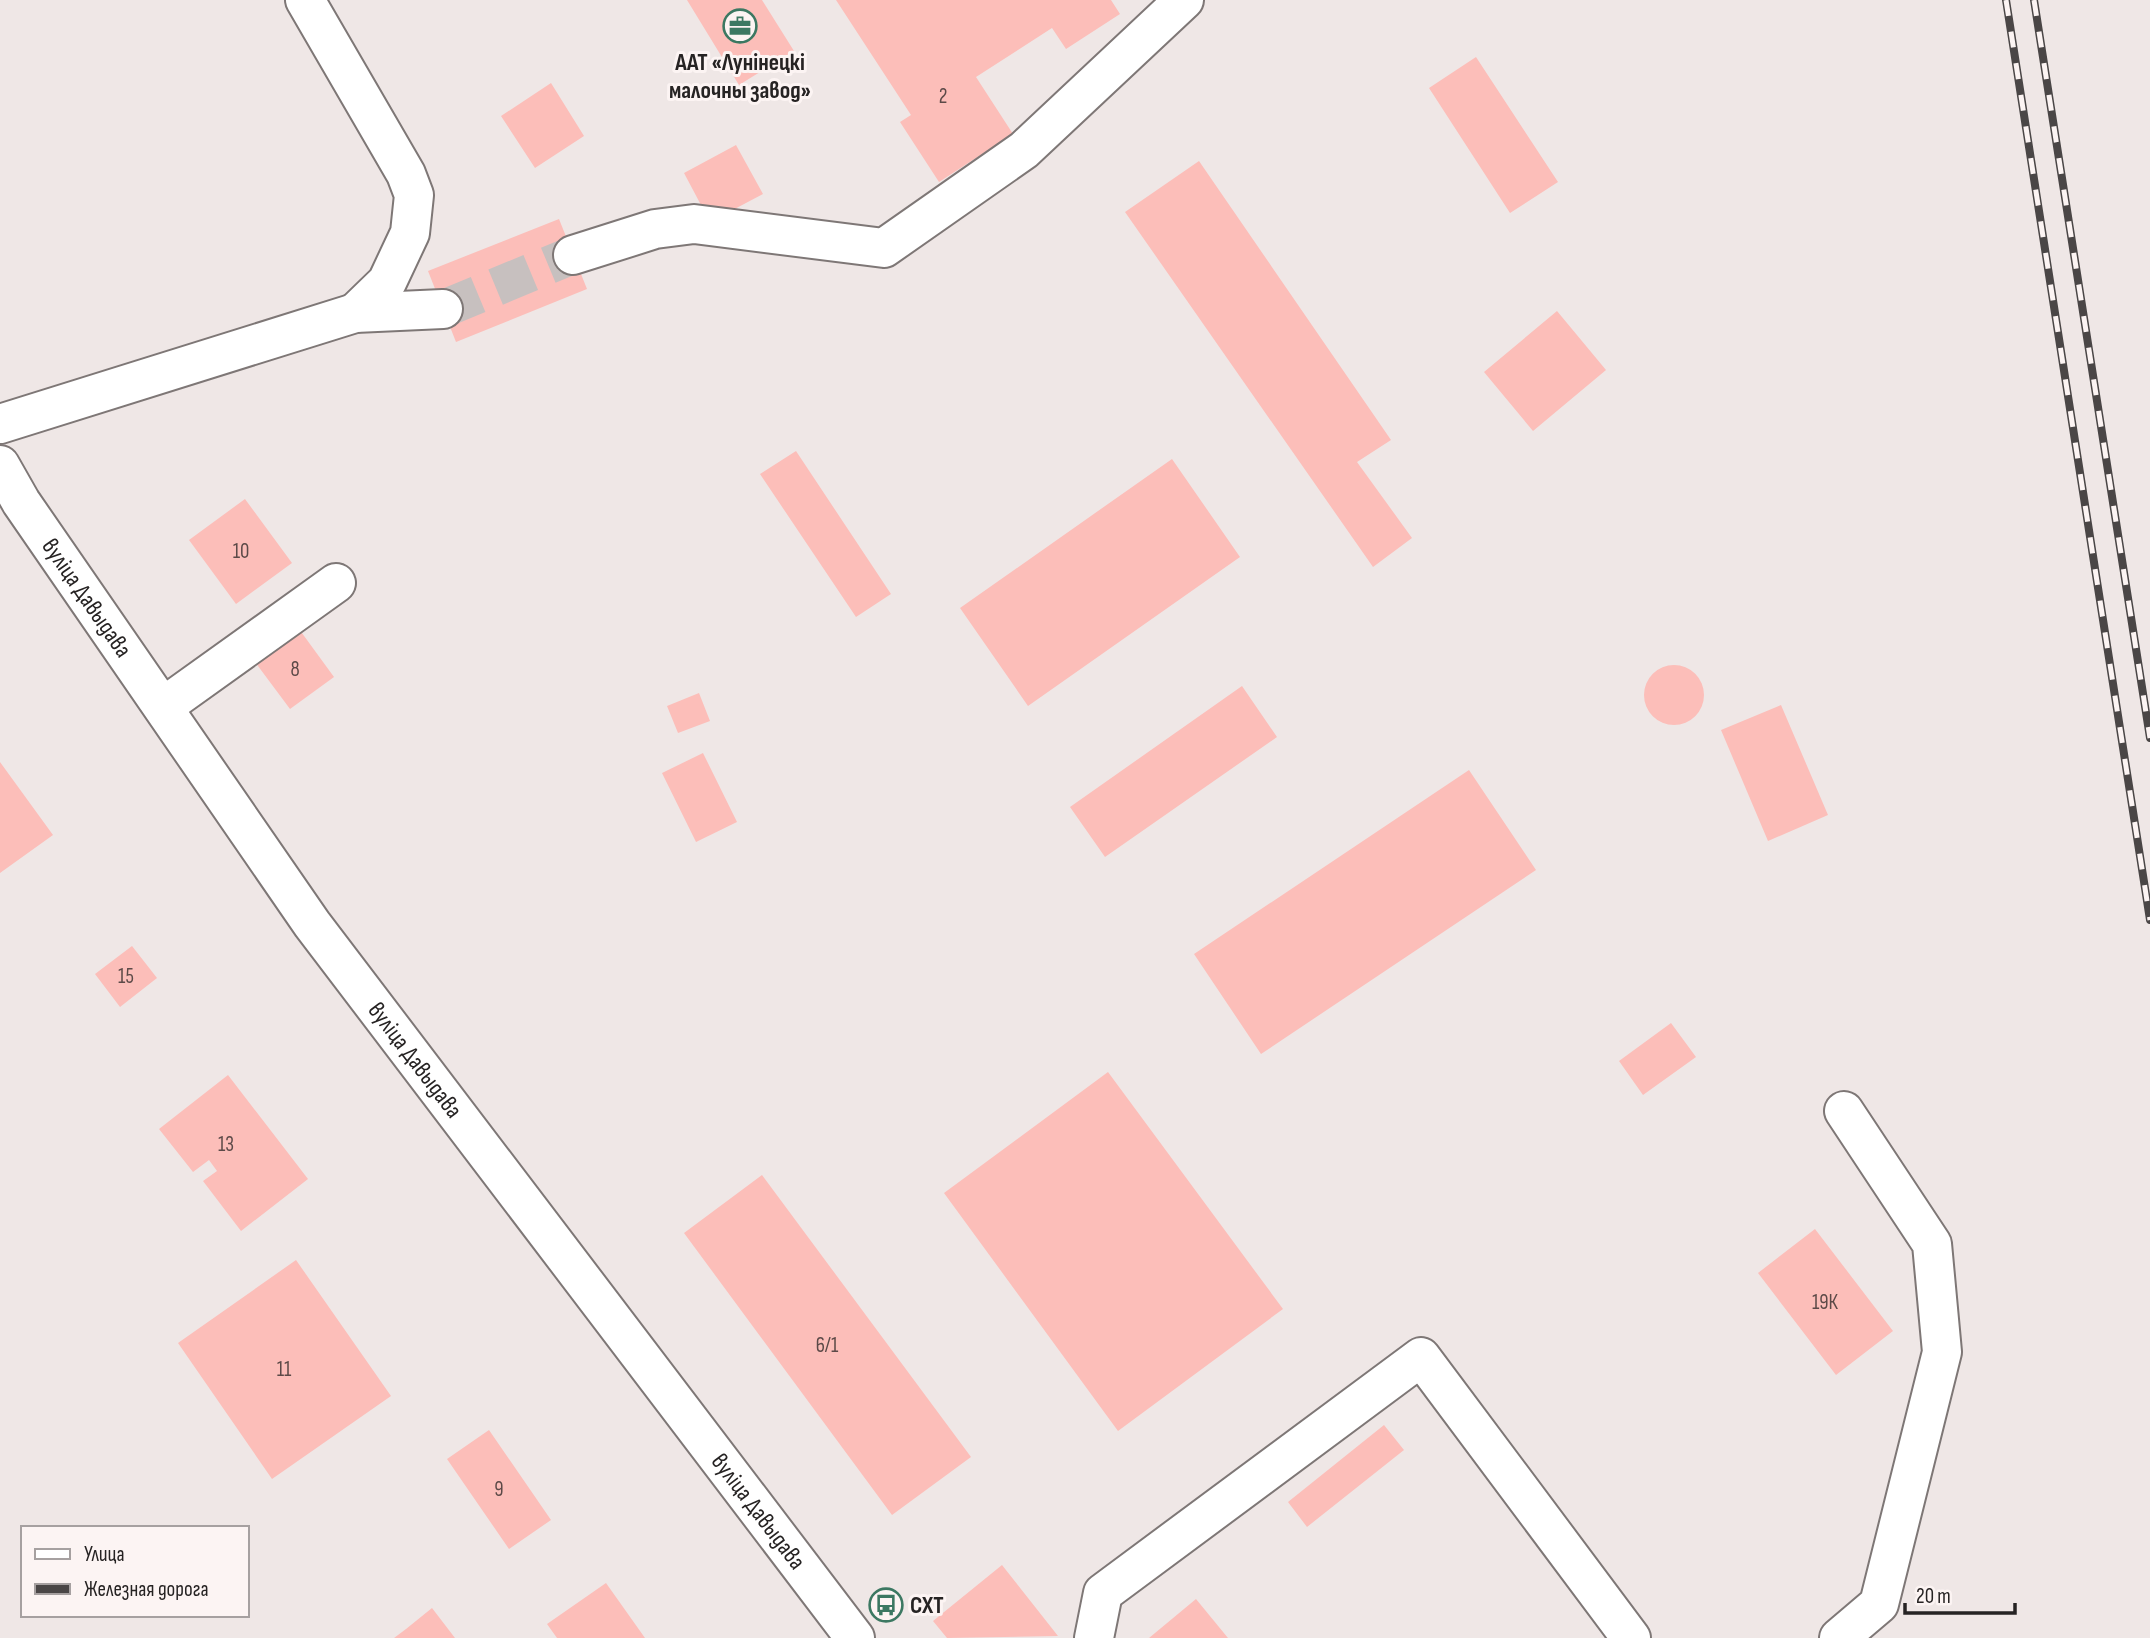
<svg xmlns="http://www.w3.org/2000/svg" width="2150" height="1638" font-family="'Sofia Sans Condensed',sans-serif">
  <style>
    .building { fill: #fcbeb9 }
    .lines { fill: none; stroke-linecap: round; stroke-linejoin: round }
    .minor-tunnel { stroke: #c7c0bf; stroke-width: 38; stroke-dasharray: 38 19; stroke-linecap: butt }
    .minor-casing { stroke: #7e7776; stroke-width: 42 }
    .minor { stroke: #fff; stroke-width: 38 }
    .rail-casing { stroke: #4a4646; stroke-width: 8 }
    .rail { stroke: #fcf4f3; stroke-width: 5; stroke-dasharray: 16; stroke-linecap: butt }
    .labels { text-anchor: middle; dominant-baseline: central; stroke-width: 6; stroke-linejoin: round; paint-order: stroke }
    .number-label { font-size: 21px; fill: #5c4a48 }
    .poi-label { font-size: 24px; font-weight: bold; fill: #262323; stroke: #fcf4f3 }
    .street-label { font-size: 24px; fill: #262323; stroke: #fcf4f3 }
  </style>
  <rect width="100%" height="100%" fill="#efe7e6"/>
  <!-- building -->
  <path class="building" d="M 687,0 L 762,0 L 794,51 L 739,85 Z
    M 836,0 L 1111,0 L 1120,14 L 1066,49 L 1052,28 L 976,77 L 1013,134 L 939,182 L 900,122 L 911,115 Z
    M 1476,57 L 1558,182 L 1510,213 L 1429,88 Z
    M 551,83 L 584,136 L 535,168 L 501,116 Z
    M 736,145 L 763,194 L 710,222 L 684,173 Z
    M 1199,161 L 1391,440 L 1357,462 L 1412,538 L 1373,567 L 1125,212 Z
    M 559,219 L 587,289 L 456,342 L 428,271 Z
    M 1557,311 L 1606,370 L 1533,431 L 1484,372 Z
    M 796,451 L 891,594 L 856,617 L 760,474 Z
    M 1172,459 L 1240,557 L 1028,706 L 960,608 Z
    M 245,499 L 292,563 L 236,604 L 189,540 Z
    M 299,629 L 334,677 L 290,709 L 255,662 Z
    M1644 695a30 30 0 1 1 60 0a30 30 0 1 1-60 0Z
    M 1242,686 L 1277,737 L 1105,857 L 1070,807 Z
    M 699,693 L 710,721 L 678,733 L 667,706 Z
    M 1781,705 L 1828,815 L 1768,841 L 1721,730 Z
    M 703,753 L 737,822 L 696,842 L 662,773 Z
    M 0,762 L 53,835 L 0,873 Z
    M 1469,770 L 1536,870 L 1261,1054 L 1194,954 Z
    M 132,946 L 157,978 L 120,1007 L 95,974 Z
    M 1671,1023 L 1696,1057 L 1643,1095 L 1619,1061 Z
    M 1108,1072 L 1283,1309 L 1118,1431 L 944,1193 Z
    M 228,1075 L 308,1179 L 241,1231 L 203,1181 L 217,1171 L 209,1160 L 193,1172 L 159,1129 Z
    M 762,1175 L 971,1457 L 892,1515 L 684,1233 Z
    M 1815,1229 L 1893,1331 L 1836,1375 L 1758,1273 Z
    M 296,1260 L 391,1396 L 272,1479 L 178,1343 Z
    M 1384,1425 L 1404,1450 L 1307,1527 L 1288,1502 Z
    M 489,1430 L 551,1520 L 509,1549 L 447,1459 Z
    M 1002,1565 L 1058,1636 L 947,1638 L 933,1621 Z
    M 606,1583 L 645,1638 L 557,1638 L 547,1624 Z
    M 1196,1599 L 1228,1638 L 1149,1638 Z
    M 432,1608 L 455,1638 L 394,1638 L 406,1629 Z"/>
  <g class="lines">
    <!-- minor-tunnel -->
    <path class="minor-tunnel" d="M 443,309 L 573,255"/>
    <defs>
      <g id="minor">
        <path d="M 305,0 L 406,174 L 414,195 L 410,233 L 387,282 L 355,313"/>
        <path d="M 573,255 L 655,229 L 694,224 L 884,248 L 1024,150 L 1184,0"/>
        <path d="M 0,424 L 355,313 L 443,309"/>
        <path id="s1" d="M 0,465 L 21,502 L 312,924 L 855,1638"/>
        <path d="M 163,707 L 336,583"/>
        <path d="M 1094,1638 L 1103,1593 L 1421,1357 L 1631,1638"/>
        <path d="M 1839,1638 L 1879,1604 L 1942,1352 L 1932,1244 L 1844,1111"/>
      </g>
    </defs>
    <!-- minor casing -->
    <use href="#minor" class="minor-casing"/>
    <!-- minor -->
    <use href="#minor" class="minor"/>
    <defs>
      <path id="rail" d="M 2006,0 L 2150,920
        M 2034,0 L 2150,738"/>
    </defs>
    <!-- rail casing -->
    <use href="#rail" class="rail-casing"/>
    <!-- rail -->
    <use href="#rail" class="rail"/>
  </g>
  <!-- icons -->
  <defs>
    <symbol id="office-ring" viewBox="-11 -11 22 22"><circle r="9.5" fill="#fcf4f3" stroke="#3c7862" stroke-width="1.5"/><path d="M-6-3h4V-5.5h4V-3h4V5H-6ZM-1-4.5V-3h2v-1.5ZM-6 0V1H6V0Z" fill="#3c7862"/></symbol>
    <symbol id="bus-ring" viewBox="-11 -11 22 22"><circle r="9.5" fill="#fcf4f3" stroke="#3c7862" stroke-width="1.5"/><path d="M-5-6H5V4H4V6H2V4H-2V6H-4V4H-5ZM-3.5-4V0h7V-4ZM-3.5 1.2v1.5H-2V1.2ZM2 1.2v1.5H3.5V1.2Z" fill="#3c7862"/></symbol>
  </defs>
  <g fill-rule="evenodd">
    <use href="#office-ring" x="721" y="7" width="38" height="38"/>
    <use href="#bus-ring" x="867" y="1586" width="38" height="38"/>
  </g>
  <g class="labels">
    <!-- number labels -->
    <g class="number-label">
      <text x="943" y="96">2</text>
      <text x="241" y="551">10</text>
      <text x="295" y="669">8</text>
      <text x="126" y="976">15</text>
      <text x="226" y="1144">13</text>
      <text x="1825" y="1302">19К</text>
      <text x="827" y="1345">6/1</text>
      <text x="284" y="1369">11</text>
      <text x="499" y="1489">9</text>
    </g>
    <!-- poi labels -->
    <g class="poi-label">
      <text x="740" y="62">ААТ «Лунінецкі<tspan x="740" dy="28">малочны завод»</tspan></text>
      <text x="910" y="1605" text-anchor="start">СХТ</text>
    </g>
    <!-- street labels -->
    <g class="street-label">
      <text stroke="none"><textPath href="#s1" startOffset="159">вуліца Давыдава</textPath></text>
      <text stroke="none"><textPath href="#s1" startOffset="726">вуліца Давыдава</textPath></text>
      <text stroke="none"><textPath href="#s1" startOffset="1293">вуліца Давыдава</textPath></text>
    </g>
  </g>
  <!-- legend -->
  <rect x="21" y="1526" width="228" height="91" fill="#fcf4f3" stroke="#a6a0a0" stroke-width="2"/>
  <rect x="35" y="1549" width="35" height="10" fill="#ffffff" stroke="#a6a0a0" stroke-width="2"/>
  <text x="84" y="1561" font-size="21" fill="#262323">Улица</text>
  <rect x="35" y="1584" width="35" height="10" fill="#4a4646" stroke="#a6a0a0" stroke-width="2"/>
  <text x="84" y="1596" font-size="21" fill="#262323">Железная дорога</text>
  <!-- scale -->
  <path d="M1905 1603v10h110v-10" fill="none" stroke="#262323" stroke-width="3.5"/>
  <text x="1916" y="1603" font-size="21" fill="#262323" stroke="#fcf4f3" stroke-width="5" paint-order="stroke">20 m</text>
</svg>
